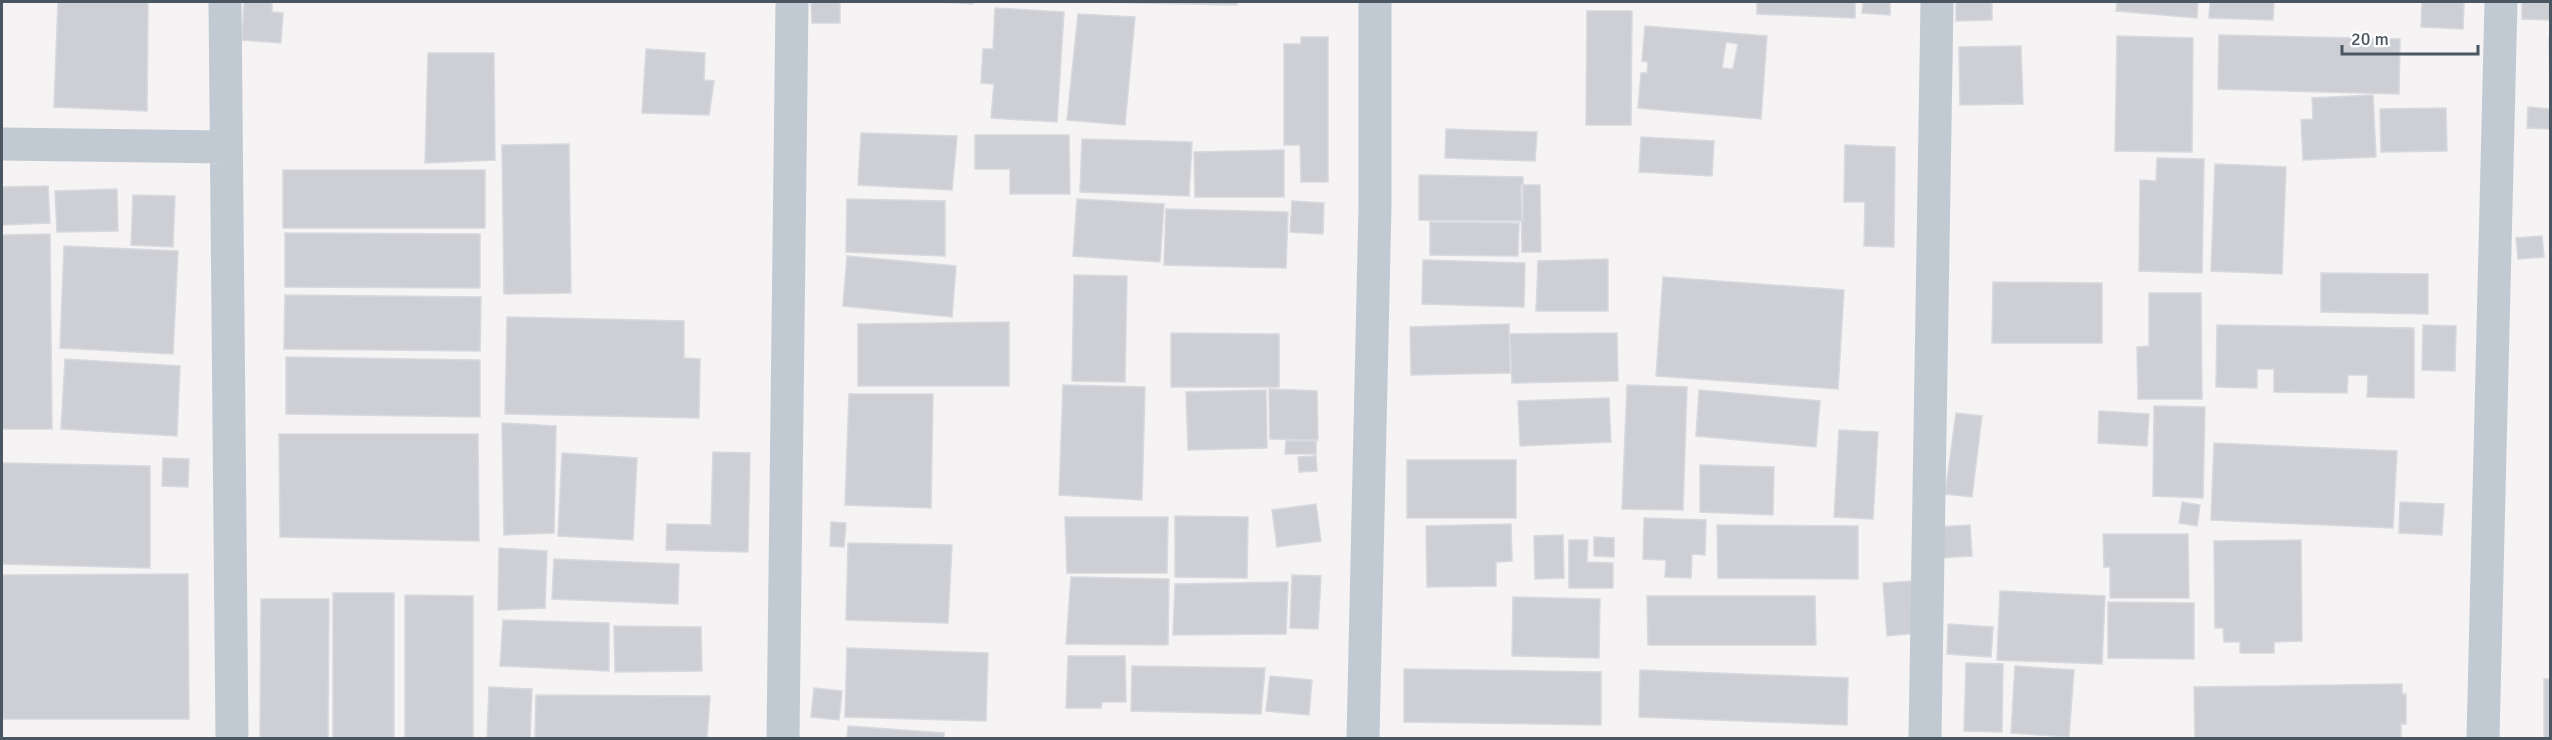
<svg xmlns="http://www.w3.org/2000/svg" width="2552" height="740" font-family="Signika,sans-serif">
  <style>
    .building { fill: #cdcfd5; stroke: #d7d9de; stroke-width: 1.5; fill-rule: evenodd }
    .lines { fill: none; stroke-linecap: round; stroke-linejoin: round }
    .minor { stroke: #c1cad2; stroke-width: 33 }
  </style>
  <rect width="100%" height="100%" fill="#f5f3f3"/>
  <!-- building -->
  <path class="building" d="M 58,2 L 148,2 L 147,111 L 54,107 Z
    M 244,2 L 272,2 L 272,12 L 283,13 L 281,43 L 242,40 Z
    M 811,2 L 840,2 L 840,23 L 812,23 Z
    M 940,2 L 973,2 L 973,4 Z
    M 1090,2 L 1237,2 L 1237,5 Z
    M 1757,2 L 1855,2 L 1855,18 L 1757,14 Z
    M 1863,2 L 1890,2 L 1890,15 L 1862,13 Z
    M 1956,2 L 1992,2 L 1992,20 L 1956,21 Z
    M 2117,2 L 2198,2 L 2197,18 L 2116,11 Z
    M 2210,2 L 2274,2 L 2273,20 L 2209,18 Z
    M 2422,2 L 2464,2 L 2463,29 L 2421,27 Z
    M 2522,2 L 2550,2 L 2550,20 L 2522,19 Z
    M 995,8 L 1064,12 L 1057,122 L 991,118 L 994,84 L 981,83 L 983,49 L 993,49 Z
    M 1587,11 L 1632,11 L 1631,125 L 1586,125 Z
    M 1078,14 L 1135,17 L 1125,125 L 1067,120 Z
    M 1645,26 L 1767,36 L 1761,119 L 1638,108 L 1641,73 L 1647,73 L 1648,62 L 1642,61 ZM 1726,42 L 1738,44 L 1733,69 L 1722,68 Z
    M 2219,35 L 2400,39 L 2399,94 L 2218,89 Z
    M 2117,36 L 2193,38 L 2192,152 L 2115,151 Z
    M 1301,37 L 1328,37 L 1328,182 L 1301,182 L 1300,145 L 1284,145 L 1284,44 L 1301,44 Z
    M 2549,37 L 2550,37 L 2550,90 Z
    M 2021,46 L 2023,104 L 1960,105 L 1959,47 Z
    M 646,49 L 705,53 L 704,80 L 714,81 L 709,115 L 642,113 Z
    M 428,53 L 494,53 L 495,160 L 425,163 Z
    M 2373,95 L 2376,157 L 2303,160 L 2301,120 L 2313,119 L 2312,98 Z
    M 2528,107 L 2550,109 L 2550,129 L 2527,128 Z
    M 2446,108 L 2447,151 L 2381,152 L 2380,109 Z
    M 1446,129 L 1537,132 L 1535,161 L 1445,158 Z
    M 861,133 L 957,136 L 952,190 L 858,185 Z
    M 975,135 L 1069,135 L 1070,194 L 1010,194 L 1010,169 L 975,169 Z
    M 1641,137 L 1714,141 L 1712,176 L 1639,172 Z
    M 1082,139 L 1192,142 L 1189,196 L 1080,192 Z
    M 569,144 L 571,293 L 504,294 L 502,145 Z
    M 1845,145 L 1895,147 L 1894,247 L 1864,246 L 1865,202 L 1844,202 Z
    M 1284,150 L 1284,197 L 1195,197 L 1194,152 Z
    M 2157,158 L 2204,159 L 2202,273 L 2139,271 L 2140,180 L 2156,181 Z
    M 2215,164 L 2286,167 L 2282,274 L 2211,271 Z
    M 283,170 L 485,170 L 485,228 L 283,228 Z
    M 1419,175 L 1523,177 L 1523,221 L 1419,220 Z
    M 1521,185 L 1540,185 L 1541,252 L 1522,252 Z
    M 48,186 L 50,223 L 2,225 L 2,187 Z
    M 117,189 L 118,231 L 57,232 L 55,191 Z
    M 133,195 L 175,196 L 173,247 L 131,245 Z
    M 847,199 L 945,201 L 945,256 L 846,252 Z
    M 1077,199 L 1164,204 L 1160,262 L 1073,256 Z
    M 1292,201 L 1324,203 L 1323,234 L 1290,232 Z
    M 1166,209 L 1288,212 L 1286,268 L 1164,265 Z
    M 1430,222 L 1519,223 L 1518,256 L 1430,255 Z
    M 285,233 L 480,234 L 480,288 L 285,287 Z
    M 50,234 L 52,429 L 2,429 L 2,235 Z
    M 2542,236 L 2544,257 L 2518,259 L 2516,238 Z
    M 64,246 L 178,251 L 173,354 L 60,348 Z
    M 847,256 L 956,266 L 952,317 L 843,306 Z
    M 1608,259 L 1608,311 L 1536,311 L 1538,261 Z
    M 1423,260 L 1525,263 L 1524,307 L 1422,304 Z
    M 2321,273 L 2428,274 L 2428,314 L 2321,312 Z
    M 1074,275 L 1127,276 L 1125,382 L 1072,381 Z
    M 1663,277 L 1844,290 L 1838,389 L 1656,376 Z
    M 1993,282 L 2102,283 L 2102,343 L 1992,343 Z
    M 2149,293 L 2201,293 L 2202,399 L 2138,399 L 2137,347 L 2149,346 Z
    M 285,295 L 481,297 L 480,351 L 284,349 Z
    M 507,317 L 684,321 L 684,358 L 700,359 L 699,418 L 505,414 Z
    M 1009,322 L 1009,386 L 858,386 L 858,324 Z
    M 1509,324 L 1510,373 L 1411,375 L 1410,327 Z
    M 2217,325 L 2414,328 L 2414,398 L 2367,397 L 2368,375 L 2348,375 L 2347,393 L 2274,392 L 2274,369 L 2257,369 L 2257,388 L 2216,387 Z
    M 2423,325 L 2456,326 L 2455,371 L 2422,370 Z
    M 1171,333 L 1279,334 L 1279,387 L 1171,387 Z
    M 1617,333 L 1618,381 L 1512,383 L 1510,334 Z
    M 286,357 L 480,360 L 480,417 L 286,414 Z
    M 65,359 L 180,366 L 177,436 L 61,429 Z
    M 1063,385 L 1145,387 L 1142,500 L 1059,495 Z
    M 1627,385 L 1687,387 L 1683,510 L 1622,509 Z
    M 1269,389 L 1317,391 L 1318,440 L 1270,439 Z
    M 1266,390 L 1267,448 L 1188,450 L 1186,392 Z
    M 1699,390 L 1820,401 L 1816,447 L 1696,436 Z
    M 849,394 L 933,394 L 931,508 L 845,505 Z
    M 1609,398 L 1611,442 L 1520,446 L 1518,401 Z
    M 2154,406 L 2205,407 L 2203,498 L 2153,496 Z
    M 2099,411 L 2149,414 L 2147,446 L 2098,443 Z
    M 1956,413 L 1982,416 L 1972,497 L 1945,494 Z
    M 502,423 L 556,426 L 554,533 L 504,535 Z
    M 1839,430 L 1878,432 L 1873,519 L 1834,517 Z
    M 279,434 L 478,434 L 479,541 L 280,537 Z
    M 1286,441 L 1316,441 L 1316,454 L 1285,454 Z
    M 2214,443 L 2397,451 L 2393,528 L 2211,520 Z
    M 713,452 L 750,453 L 748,552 L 666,550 L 667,524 L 711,525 Z
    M 562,453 L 637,458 L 633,540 L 558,536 Z
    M 1316,456 L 1317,471 L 1299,472 L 1298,457 Z
    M 163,458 L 189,459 L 188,487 L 162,486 Z
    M 1407,460 L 1516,460 L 1516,518 L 1407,518 Z
    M 2,463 L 150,466 L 150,568 L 2,564 Z
    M 1700,465 L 1774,467 L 1773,515 L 1700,512 Z
    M 2182,502 L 2200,505 L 2197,526 L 2179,523 Z
    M 2400,502 L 2444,504 L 2442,535 L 2399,533 Z
    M 1316,504 L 1321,541 L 1277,547 L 1272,510 Z
    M 1175,516 L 1248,517 L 1247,578 L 1175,577 Z
    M 1065,517 L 1168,517 L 1167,573 L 1067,573 Z
    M 1644,518 L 1706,520 L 1705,555 L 1692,554 L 1691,578 L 1665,577 L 1666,560 L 1643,559 Z
    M 831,522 L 846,523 L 844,547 L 830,546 Z
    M 1511,524 L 1512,561 L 1496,562 L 1496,586 L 1427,587 L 1426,526 Z
    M 1717,525 L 1858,526 L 1858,579 L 1718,578 Z
    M 1970,525 L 1972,556 L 1938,558 L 1936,527 Z
    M 2103,534 L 2188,534 L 2189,598 L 2110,598 L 2110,567 L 2104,567 Z
    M 1563,535 L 1564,578 L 1535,579 L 1534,536 Z
    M 1594,537 L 1614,538 L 1614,557 L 1594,556 Z
    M 1569,540 L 1588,540 L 1587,562 L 1613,563 L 1613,588 L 1569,588 Z
    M 2301,540 L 2302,641 L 2274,642 L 2274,653 L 2240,653 L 2240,642 L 2224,642 L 2223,628 L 2215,628 L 2214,541 Z
    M 848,543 L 952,545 L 948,623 L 846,620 Z
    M 499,548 L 547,551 L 545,608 L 498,610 Z
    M 554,559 L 679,564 L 678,604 L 552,599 Z
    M 188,574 L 189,719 L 2,719 L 2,575 Z
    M 1292,575 L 1321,576 L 1318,629 L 1290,628 Z
    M 1071,577 L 1169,579 L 1168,645 L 1066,644 Z
    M 1913,581 L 1917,633 L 1887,636 L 1883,583 Z
    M 1288,582 L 1286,634 L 1173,635 L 1175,584 Z
    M 2000,591 L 2105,596 L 2102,664 L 1997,660 Z
    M 333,593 L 394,593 L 394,738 L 333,738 Z
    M 405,595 L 473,596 L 473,738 L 405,738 Z
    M 1647,596 L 1815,596 L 1816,645 L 1648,645 Z
    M 1513,597 L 1600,599 L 1599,658 L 1512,656 Z
    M 261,599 L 329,599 L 328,738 L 260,738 Z
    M 2108,602 L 2194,603 L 2194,659 L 2108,658 Z
    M 503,620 L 609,623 L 609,671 L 500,666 Z
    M 1948,624 L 1993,627 L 1991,657 L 1947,654 Z
    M 614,626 L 701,627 L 702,671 L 615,672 Z
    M 847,648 L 988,653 L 986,721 L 845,717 Z
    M 1068,656 L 1125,656 L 1126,702 L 1102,702 L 1101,708 L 1066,708 Z
    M 1966,663 L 2003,664 L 2002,732 L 1964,731 Z
    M 1132,666 L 1265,668 L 1261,714 L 1131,711 Z
    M 2015,666 L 2074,670 L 2069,737 L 2011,733 Z
    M 1404,669 L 1601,672 L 1601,725 L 1404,722 Z
    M 1640,670 L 1848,678 L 1847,725 L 1639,717 Z
    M 1270,676 L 1312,680 L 1309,715 L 1266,711 Z
    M 2544,679 L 2550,679 L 2550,738 L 2544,738 Z
    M 2402,684 L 2402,694 L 2406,694 L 2406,724 L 2401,724 L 2401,738 L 2195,738 L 2194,687 Z
    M 489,687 L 532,689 L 530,738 L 487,738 Z
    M 814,688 L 842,691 L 839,720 L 811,717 Z
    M 536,695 L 710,696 L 707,738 L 535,738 Z
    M 848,726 L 944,733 L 944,738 L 847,738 Z"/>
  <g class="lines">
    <!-- minor -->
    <path class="minor" d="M 225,2 L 232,738
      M 2,144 L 226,147
      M 783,738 L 792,2
      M 1363,738 L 1375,206 L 1375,2
      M 1925,738 L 1937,2
      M 2483,738 L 2501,2"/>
  </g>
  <!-- border -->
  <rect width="2552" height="740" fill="none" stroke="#4a5661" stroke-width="6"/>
  <!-- scale -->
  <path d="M2342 45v9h136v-9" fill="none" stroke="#4a5661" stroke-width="3"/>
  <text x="2351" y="45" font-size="18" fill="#4a5661" stroke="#ffffff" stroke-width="4.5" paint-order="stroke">20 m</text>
</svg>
